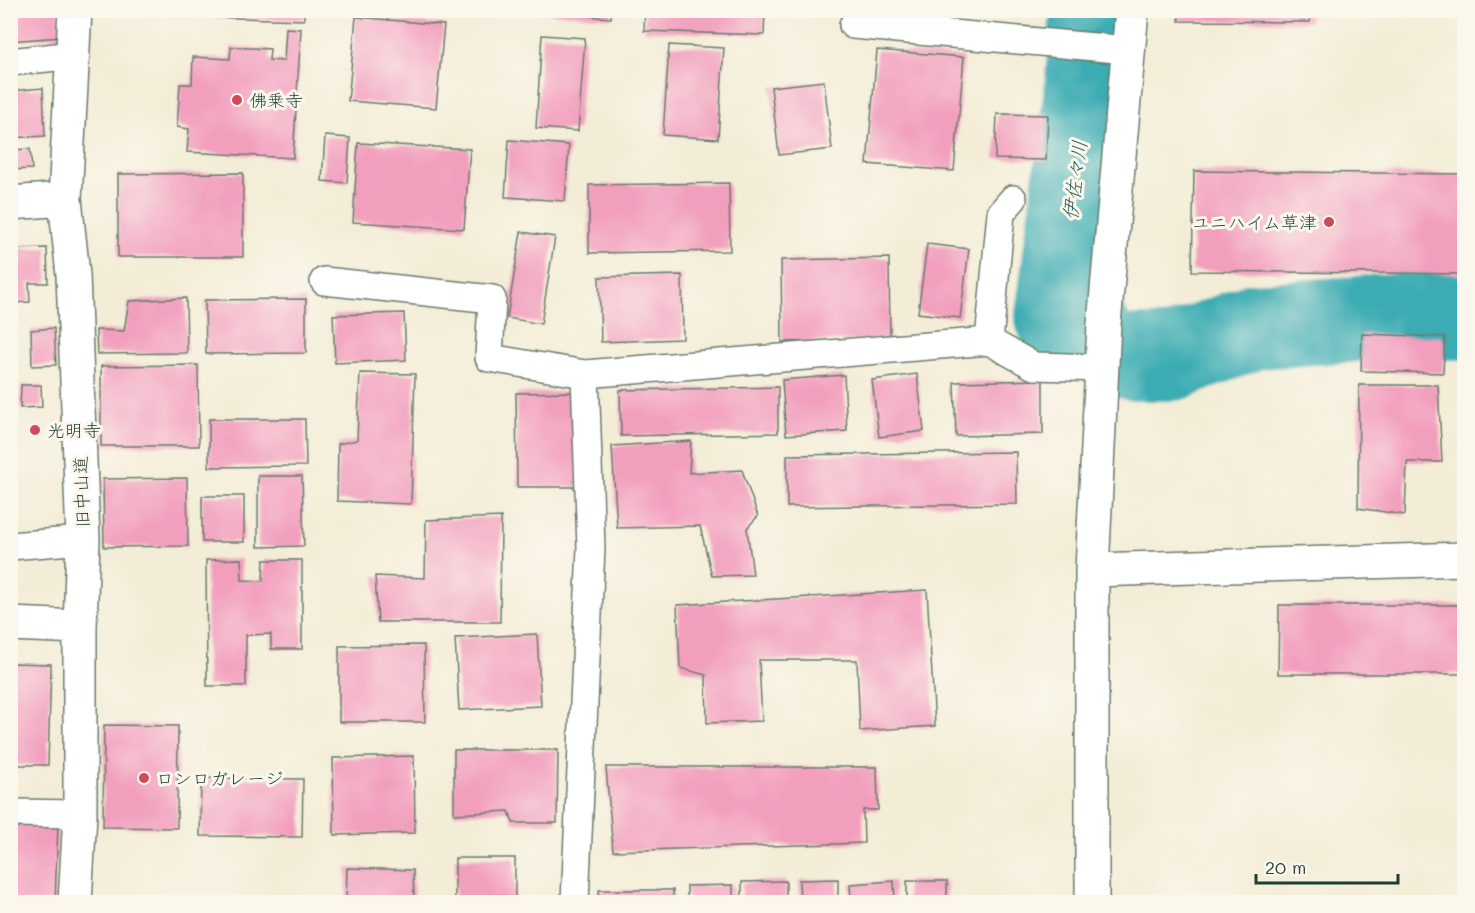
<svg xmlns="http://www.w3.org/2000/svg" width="1475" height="913" font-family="Mali,'Klee One',sans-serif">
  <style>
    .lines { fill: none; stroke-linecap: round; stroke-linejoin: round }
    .river { stroke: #3bacb3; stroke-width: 86 }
    .building { fill: #f29fbe }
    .lane-casing { stroke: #697b6d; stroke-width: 30 }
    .street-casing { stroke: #697b6d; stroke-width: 36 }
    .lane { stroke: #fff; stroke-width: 27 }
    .street { stroke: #fff; stroke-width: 33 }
    .poi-dot { fill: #d1495b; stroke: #fbf7ec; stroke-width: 2 }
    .labels { text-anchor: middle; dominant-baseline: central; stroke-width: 6; stroke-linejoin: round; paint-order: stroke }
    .poi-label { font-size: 18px; fill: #1f3d34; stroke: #fbf7ec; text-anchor: start }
    .street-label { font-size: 18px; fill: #1f3d34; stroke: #fbf7ec }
    .water-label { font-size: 20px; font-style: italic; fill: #275e5a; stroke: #fbf7ec }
  </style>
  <rect width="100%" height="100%" fill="#fbf7ec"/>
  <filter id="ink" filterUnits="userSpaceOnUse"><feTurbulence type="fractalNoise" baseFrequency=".0167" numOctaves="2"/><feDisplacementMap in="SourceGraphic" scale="12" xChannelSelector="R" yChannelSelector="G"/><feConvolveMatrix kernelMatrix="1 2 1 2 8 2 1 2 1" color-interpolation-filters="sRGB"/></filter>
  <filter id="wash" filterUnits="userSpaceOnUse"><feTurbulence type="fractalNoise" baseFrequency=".008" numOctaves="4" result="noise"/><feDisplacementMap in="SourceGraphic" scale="24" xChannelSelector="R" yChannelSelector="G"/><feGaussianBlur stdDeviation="1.35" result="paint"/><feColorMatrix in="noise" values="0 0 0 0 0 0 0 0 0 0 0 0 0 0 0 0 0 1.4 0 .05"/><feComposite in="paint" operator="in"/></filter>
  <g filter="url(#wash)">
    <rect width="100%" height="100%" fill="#f3edd7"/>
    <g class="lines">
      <!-- river -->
      <path class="river" d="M 1088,329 L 1058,317 L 1088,83 L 1093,10
        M 1135,358 L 1173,358 L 1255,326 L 1400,316 L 1464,317"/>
    </g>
    <g id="blocks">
      <!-- building -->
      <path class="building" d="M 10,10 L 59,10 L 61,37 L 10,41 Z
        M 171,10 L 304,10 L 304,20 L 171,16 Z
        M 536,10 L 612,10 L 611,18 L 536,12 Z
        M 645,10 L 765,10 L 764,35 L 644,31 Z
        M 1179,10 L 1310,10 L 1310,22 L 1179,21 Z
        M 1340,10 L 1399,10 L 1399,16 L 1340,12 Z
        M 356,17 L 444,25 L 436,108 L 348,101 Z
        M 286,28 L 301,29 L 293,158 L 187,152 L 189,129 L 177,127 L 180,84 L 192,84 L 193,57 L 230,59 L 231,47 L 270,49 L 269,60 L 284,61 Z
        M 542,35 L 585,38 L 578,131 L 536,128 Z
        M 669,45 L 724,48 L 718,139 L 663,135 Z
        M 877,50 L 964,57 L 954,171 L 867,164 Z
        M 824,81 L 832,149 L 779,155 L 771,87 Z
        M 43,88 L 45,136 L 10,138 L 10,91 Z
        M 997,114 L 1048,115 L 1046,160 L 995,159 Z
        M 325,136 L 350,138 L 347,183 L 322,181 Z
        M 509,140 L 569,145 L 565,201 L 505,197 Z
        M 358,143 L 470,149 L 464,229 L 353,222 Z
        M 30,149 L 32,169 L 10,170 L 10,150 Z
        M 1194,171 L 1464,174 L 1464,274 L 1192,271 Z
        M 243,173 L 243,257 L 118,257 L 118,174 Z
        M 729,183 L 730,251 L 589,253 L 589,185 Z
        M 521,232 L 555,237 L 541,324 L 507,318 Z
        M 927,244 L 969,249 L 960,318 L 918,313 Z
        M 47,248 L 48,283 L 29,283 L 30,302 L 10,303 L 10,249 Z
        M 889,258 L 890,340 L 782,342 L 781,260 Z
        M 682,275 L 683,339 L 601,342 L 599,277 Z
        M 186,298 L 187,353 L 97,354 L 96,330 L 124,331 L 129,301 Z
        M 306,299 L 306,353 L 206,354 L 205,300 Z
        M 404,313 L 406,360 L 335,363 L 333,315 Z
        M 54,328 L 56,365 L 32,366 L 31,330 Z
        M 1362,334 L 1445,337 L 1443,373 L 1361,371 Z
        M 198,365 L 199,446 L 101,446 L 101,366 Z
        M 360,373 L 415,374 L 411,504 L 337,501 L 338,444 L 357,440 Z
        M 917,374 L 924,431 L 879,437 L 872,380 Z
        M 844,375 L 847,431 L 786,435 L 782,380 Z
        M 1043,380 L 1043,434 L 956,436 L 954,382 Z
        M 21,385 L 41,385 L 42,407 L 20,408 Z
        M 1359,385 L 1438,385 L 1442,462 L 1407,462 L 1405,515 L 1358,508 Z
        M 778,387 L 778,433 L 621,436 L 620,390 Z
        M 577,392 L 578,487 L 517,487 L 516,393 Z
        M 209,419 L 305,419 L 306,466 L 209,467 Z
        M 691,441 L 689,473 L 742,470 L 758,516 L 747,528 L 753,575 L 712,576 L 700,526 L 617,528 L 612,446 Z
        M 1016,452 L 1017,504 L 787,507 L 787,455 Z
        M 258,476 L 302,476 L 304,546 L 258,547 Z
        M 187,478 L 188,546 L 104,547 L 103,479 Z
        M 202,496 L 244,496 L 244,542 L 202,542 Z
        M 501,517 L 500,622 L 378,622 L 375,576 L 425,578 L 426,520 Z
        M 241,559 L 242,580 L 263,581 L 264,560 L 302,560 L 302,649 L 271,649 L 271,634 L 246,635 L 246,686 L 207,686 L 206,560 Z
        M 927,590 L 935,726 L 860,731 L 857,660 L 759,660 L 762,721 L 707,723 L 706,675 L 680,668 L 677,605 Z
        M 1279,605 L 1464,605 L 1464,674 L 1278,674 Z
        M 537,634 L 541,706 L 459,710 L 455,638 Z
        M 424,645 L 425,722 L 339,722 L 339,646 Z
        M 10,663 L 51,664 L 48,765 L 10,765 Z
        M 104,725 L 178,726 L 177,828 L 103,827 Z
        M 454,750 L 558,750 L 557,823 L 513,823 L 509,811 L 454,814 Z
        M 414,756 L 415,833 L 334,835 L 333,758 Z
        M 606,767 L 877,767 L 878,810 L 863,810 L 864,843 L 613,851 Z
        M 201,778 L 303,779 L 302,837 L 200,836 Z
        M 10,822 L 58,824 L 55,902 L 10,902 Z
        M 455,858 L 515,858 L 515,902 L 455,902 Z
        M 347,868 L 413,870 L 414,902 L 346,902 Z
        M 838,879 L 838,902 L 800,902 L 799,880 Z
        M 786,881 L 786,902 L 742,902 L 742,882 Z
        M 894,881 L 895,902 L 851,902 L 850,884 Z
        M 907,881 L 947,881 L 947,902 L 907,902 Z
        M 733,885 L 733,902 L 687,902 L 687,886 Z
        M 599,890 L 673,890 L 673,902 L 599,902 Z"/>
    </g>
  </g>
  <g filter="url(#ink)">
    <use href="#blocks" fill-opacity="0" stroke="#697b6d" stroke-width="1.5"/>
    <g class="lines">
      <defs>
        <path id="lane" d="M 853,25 L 1128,50
          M 10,62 L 74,55
          M 324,281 L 492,299 L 489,358 L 585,374 L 989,341 L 1034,366 L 1103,368
          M 989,341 L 1001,213 L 1013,199
          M 10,546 L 83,540
          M 10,813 L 80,814
          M 575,902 L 591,548 L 585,374"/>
        <path id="street" d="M 10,203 L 65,199
          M 1092,570 L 1464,559
          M 10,624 L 80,627
          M 75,902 L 80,814 L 80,627 L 83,540 L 73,275 L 65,199 L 75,10
          M 1092,902 L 1092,570 L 1104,324 L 1132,10"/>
      </defs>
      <!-- lane casing -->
      <use href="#lane" class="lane-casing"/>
      <!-- street casing -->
      <use href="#street" class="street-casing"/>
      <!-- lane -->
      <use href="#lane" class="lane"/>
      <!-- street -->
      <use href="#street" class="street"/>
    </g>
  </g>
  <!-- markers -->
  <g class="poi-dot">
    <circle cx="237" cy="100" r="6"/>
    <circle cx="1329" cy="222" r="6"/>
    <circle cx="35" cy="430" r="6"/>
    <circle cx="144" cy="778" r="6"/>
  </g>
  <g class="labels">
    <!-- poi labels -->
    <g class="poi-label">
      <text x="249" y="100">佛乗寺</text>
      <text x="1317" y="222" text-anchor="end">ユニハイム草津</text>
      <text x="47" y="430">光明寺</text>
      <text x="156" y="778">ロンロガレージ</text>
    </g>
    <!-- street labels -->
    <g class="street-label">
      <text transform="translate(81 492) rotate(-92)">旧中山道</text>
    </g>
    <!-- water labels -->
    <g class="water-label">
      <text transform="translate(1074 180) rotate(-83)">伊佐々川</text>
    </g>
  </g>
  <!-- margin -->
  <rect width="1475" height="913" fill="none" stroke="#fbf7ec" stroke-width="36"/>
  <!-- scale -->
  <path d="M1256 874v9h142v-9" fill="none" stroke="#1f3d34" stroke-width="3"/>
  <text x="1265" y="874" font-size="18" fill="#1f3d34" stroke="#fbf7ec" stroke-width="4.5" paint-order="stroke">20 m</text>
</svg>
